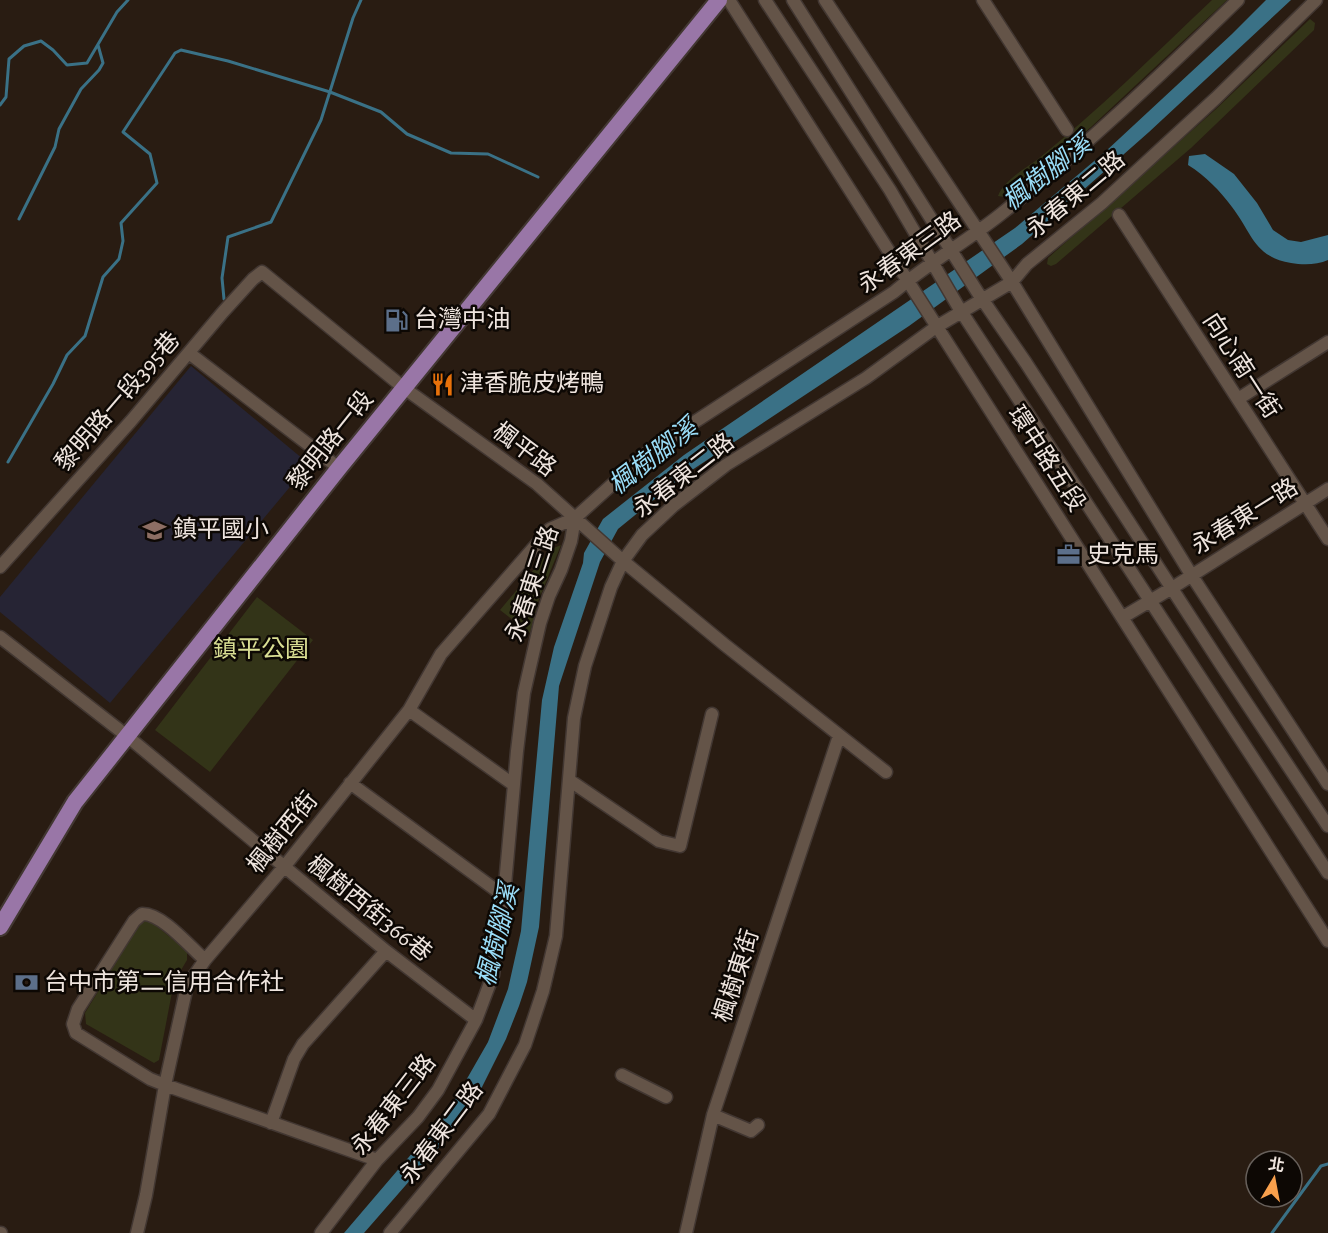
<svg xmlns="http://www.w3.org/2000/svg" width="1328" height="1233" font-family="'Alegreya Sans','Noto Sans TC',sans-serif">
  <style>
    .education { fill: #262434 }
    .green { fill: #333418 }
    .water { fill: #3a7186 }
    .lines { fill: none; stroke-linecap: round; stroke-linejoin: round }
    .stream { stroke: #3a7186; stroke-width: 3 }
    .minor-casing { stroke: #423732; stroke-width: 15 }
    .major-casing { stroke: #423732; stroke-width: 20 }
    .minor { stroke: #645448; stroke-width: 12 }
    .major { stroke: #9976a7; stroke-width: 16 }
    .labels { text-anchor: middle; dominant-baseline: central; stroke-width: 5; stroke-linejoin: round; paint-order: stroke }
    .street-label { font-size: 24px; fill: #eee4de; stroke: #0d0804 }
    .poi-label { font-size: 24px; fill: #eee4de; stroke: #0d0804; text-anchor: start }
    .park-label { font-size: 24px; fill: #d9de93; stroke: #0d0804 }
    .water-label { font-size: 26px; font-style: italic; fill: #99dcf7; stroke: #0d0804 }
  </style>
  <rect width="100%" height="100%" fill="#291c12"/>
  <!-- education -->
  <path class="education" d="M 191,366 L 309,464 L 110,703 L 0,612 L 0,597 Z"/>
  <!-- green -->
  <path class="green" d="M 1212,0 L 1227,0 L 1091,127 L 1011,195 L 1005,197 L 998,196 C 1003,181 1026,168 1038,159 C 1099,110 1155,54 1212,0 Z
    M 1310,19 L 1315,23 L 1314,30 L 1191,148 L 1056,264 L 1051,266 L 1047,264 L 1048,258 L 1215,110 Z
    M 561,545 L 539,599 L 530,633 L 500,610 L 551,549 Z
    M 257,597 L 313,640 L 210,772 L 155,730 Z
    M 148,919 L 187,951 L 187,960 L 174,982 L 159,1060 L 154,1063 L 86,1024 L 85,1013 L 138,926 Z"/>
  <!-- water -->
  <path class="water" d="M 1266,0 L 1291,0 L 1149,132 L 1022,244 L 909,326 L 683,476 L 618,529 L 600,562 L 559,686 L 539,927 L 527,982 L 519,1006 L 506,1039 L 476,1099 L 453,1131 L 364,1233 L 344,1233 L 449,1110 L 488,1042 L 508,989 L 521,931 L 542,700 L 554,647 L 583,563 L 584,553 L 603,519 L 684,455 L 1015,228 L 1106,151 L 1232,34 Z
    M 1205,154 L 1234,174 L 1257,203 L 1273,230 L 1288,240 L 1301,242 L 1328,235 L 1328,260 C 1317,265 1303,265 1291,263 C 1254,257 1252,233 1232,207 C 1220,191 1206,176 1188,165 L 1189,156 Z"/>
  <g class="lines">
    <!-- stream -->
    <path class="stream" d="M 0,105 L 6,97 L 9,59 L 24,46 L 41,41 L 53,50 L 67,65 L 87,63 L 117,12 L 128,0
      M 19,219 L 55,147 L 59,129 L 81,89 L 99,70 L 103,63 L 98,45
      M 224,299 L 222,278 L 228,237 L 271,222 L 321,120 L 353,18 L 361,0
      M 8,462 L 53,384 L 67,355 L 85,336 L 103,277 L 119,259 L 123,241 L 121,223 L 157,183 L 150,154 L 123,132 L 175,53 L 181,50 L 228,61 L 330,92 L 381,112 L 407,134 L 451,153 L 488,154 L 538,177
      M 1272,1233 L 1321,1166 L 1328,1164"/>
    <defs>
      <path id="minor" d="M 729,0 L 1328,941
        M 765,0 L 890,190 L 959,308 L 1328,873
        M 793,0 L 978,293 L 1026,363 L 1224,669 L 1328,826
        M 825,0 L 1012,282 L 1192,576 L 1328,784
        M 983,0 L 1067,130
        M 1119,215 L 1328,539
        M 189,353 L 339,468
        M 1238,399 L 1328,342
        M 0,567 L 131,421 L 223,312 L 253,279 L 262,272 L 404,388 L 537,484 L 623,561 L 725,645 L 886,772
        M 1123,617 L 1172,588 L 1328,489
        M 0,637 L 127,736 L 386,951 L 476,1020
        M 409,710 L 514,785
        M 569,780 L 659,841 L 680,846 L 712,714
        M 350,783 L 504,896
        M 205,960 C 190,947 162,913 142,914 L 134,921 L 78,1009 L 73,1024 L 76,1033 L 150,1079 L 165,1085 L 377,1160
        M 622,1075 L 666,1097
        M 713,1115 L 751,1131 L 758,1125
        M 271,1123 L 294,1059 L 303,1044 L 386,951
        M 0,1233 L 1,1233
        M 137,1233 L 146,1195 L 165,1085 L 187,986 L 205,960 L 284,867 L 409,710 L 441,654 L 550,529 L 575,518
        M 321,1233 L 377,1160 L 418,1117 L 438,1090 L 476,1020 L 493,975 L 504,896 L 517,751 L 524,693 L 540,623 L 549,596 L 561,570 L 571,541 L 575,518 L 647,453 L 894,292 C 928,263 966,242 1001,214 C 1084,148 1162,74 1238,0
        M 390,1233 L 489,1114 L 525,1045 L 543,991 L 556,936 L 574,718 L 585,666 L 611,587 L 623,561 L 642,535 L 673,506 L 726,465 L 866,378 L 936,327 L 1012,282 L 1027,264 L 1102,203 L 1216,98 L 1316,0
        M 686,1233 L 713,1115 L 839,736"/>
      <path id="major" d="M 0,927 L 75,802 L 339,468 L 719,0"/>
    </defs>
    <!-- minor casing -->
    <use href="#minor" class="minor-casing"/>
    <!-- major casing -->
    <use href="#major" class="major-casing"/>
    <!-- minor -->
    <use href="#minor" class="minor"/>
    <!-- major -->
    <use href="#major" class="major"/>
  </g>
  <!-- icons -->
  <defs>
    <symbol id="fuel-bare" viewBox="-9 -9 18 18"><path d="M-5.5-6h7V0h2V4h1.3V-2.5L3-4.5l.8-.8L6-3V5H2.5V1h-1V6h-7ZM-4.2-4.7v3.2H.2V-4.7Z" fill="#5c6f8a" stroke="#0d0804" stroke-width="2.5" paint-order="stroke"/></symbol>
    <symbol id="restaurant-bare" viewBox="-9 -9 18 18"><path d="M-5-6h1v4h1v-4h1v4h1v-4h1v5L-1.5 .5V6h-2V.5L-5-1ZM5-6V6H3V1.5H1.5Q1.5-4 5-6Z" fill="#e8710a" stroke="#0d0804" stroke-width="2.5" paint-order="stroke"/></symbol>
    <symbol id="school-bare" viewBox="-9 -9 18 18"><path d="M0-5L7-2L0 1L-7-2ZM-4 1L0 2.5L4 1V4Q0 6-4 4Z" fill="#8d6e63" stroke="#0d0804" stroke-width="2.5" paint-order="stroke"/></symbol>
    <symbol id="office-bare" viewBox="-9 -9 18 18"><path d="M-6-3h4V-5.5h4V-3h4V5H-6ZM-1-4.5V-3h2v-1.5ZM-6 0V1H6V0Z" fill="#5c6f8a" stroke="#0d0804" stroke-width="2.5" paint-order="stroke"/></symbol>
    <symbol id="bank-bare" viewBox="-9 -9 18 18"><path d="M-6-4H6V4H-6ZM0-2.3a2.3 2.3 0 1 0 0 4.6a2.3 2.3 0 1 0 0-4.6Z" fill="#5c6f8a" stroke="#0d0804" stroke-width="2.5" paint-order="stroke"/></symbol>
  </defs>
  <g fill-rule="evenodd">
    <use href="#fuel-bare" x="380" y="304" width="33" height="33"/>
    <use href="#restaurant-bare" x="426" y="368" width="33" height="33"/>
    <use href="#school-bare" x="138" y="514" width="33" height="33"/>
    <use href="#office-bare" x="1052" y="538" width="33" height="33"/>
    <use href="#bank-bare" x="10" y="966" width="33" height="33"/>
  </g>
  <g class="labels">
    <!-- street labels -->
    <g class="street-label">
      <text transform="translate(1076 195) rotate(-40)">永春東二路</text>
      <text transform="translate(910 253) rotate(-36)">永春東三路</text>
      <text transform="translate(1241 366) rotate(57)">向心南一街</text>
      <text transform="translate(118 402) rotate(-49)">黎明路一段395巷</text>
      <text transform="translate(331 441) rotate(-51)">黎明路一段</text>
      <text transform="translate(524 450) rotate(37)">楓平路</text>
      <text transform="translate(1046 459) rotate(57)">環中路五段</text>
      <text transform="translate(684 476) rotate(-38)">永春東二路</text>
      <text transform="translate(1245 517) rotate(-32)">永春東一路</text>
      <text transform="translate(533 584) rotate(-72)">永春東三路</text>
      <text transform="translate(283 833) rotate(-51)">楓樹西街</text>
      <text transform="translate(369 909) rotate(39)">楓樹西街366巷</text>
      <text transform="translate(737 976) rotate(-72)">楓樹東街</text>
      <text transform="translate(394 1105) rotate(-52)">永春東三路</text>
      <text transform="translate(442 1133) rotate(-53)">永春東二路</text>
    </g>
    <!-- poi labels -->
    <g class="poi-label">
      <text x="414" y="320">台灣中油</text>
      <text x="460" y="384">津香脆皮烤鴨</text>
      <text x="173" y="530">鎮平國小</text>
      <text x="1087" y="555">史克馬</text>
      <text x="44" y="983">台中市第二信用合作社</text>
    </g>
    <!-- park labels -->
    <g class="park-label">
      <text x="261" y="650">鎮平公園</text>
    </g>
    <!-- water labels -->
    <g class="water-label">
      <text transform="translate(1047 173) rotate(-38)">楓樹腳溪</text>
      <text transform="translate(653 457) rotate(-38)">楓樹腳溪</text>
      <text transform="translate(498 935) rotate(-76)">楓樹腳溪</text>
    </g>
  </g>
  <!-- north arrow -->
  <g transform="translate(1274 1179) rotate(10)"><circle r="28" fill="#0d0804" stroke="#67605b" stroke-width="1.5"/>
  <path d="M0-4.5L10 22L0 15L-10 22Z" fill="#f9a04c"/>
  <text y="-9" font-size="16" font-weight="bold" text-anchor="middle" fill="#eee4de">北</text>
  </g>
</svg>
